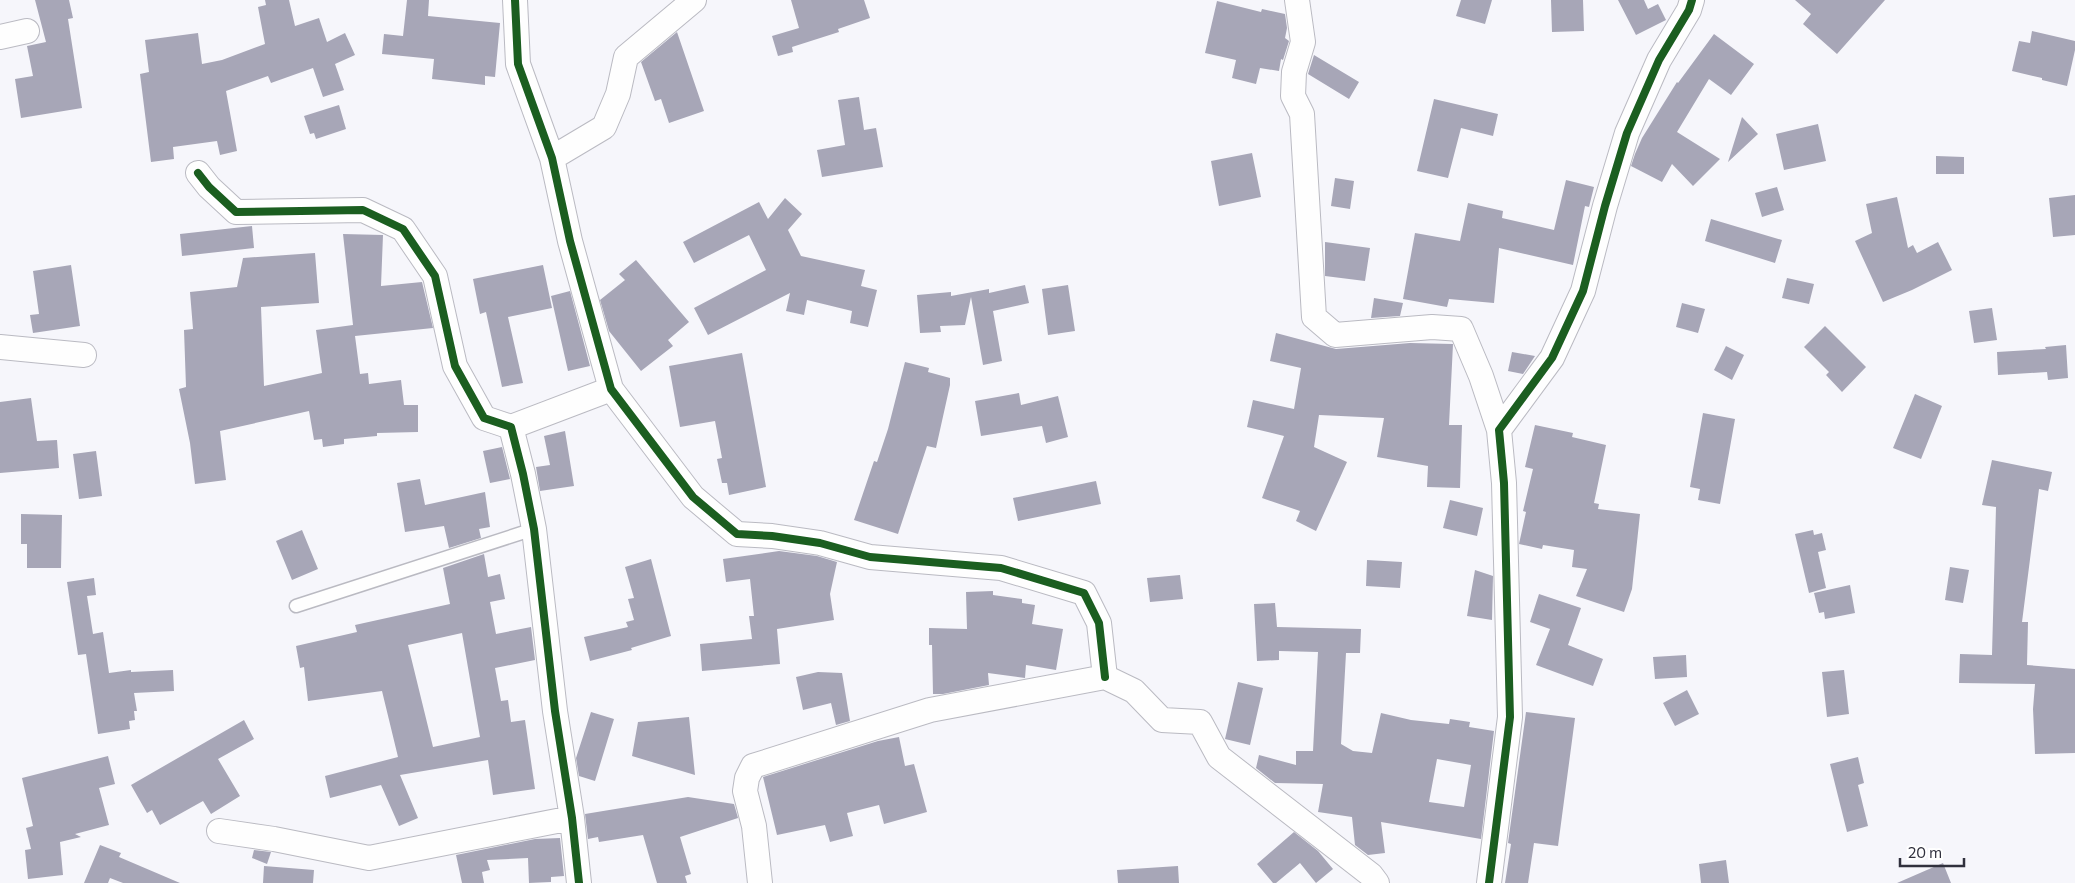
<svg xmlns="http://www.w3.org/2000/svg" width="2075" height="883" font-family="Commissioner,sans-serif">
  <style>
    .building { fill: #a7a6b7; fill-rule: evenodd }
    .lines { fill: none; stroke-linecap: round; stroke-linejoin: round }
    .service-casing { stroke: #babac2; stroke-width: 15 }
    .minor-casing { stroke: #babac2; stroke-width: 26 }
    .service { stroke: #fefefe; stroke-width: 12 }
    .minor { stroke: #fefefe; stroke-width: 24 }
    .cycleway-casing { stroke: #fff; stroke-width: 11 }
    .cycleway { stroke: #1b5e20; stroke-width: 8 }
  </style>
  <rect width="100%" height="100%" fill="#f6f6fb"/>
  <!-- building -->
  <path class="building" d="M 35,0 L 69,0 L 73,18 L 68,19 L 82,108 L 21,118 L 15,79 L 33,76 L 27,46 L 46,42 Z
    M 265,0 L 289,0 L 295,26 L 319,18 L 327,42 L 345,33 L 355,55 L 335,64 L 344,90 L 323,97 L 313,68 L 271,83 L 268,76 L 226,91 L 237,151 L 220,155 L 217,141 L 173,147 L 174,159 L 151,162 L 140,74 L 149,72 L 145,40 L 198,33 L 202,64 L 222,60 L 265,44 L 258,7 L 266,5 Z
    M 407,0 L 429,0 L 428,16 L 500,23 L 495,77 L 485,76 L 485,85 L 432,79 L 434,59 L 382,54 L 384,34 L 403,36 Z
    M 791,0 L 864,0 L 870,18 L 838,29 L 839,32 L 792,47 L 793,52 L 778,56 L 772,36 L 799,28 Z
    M 1461,0 L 1492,0 L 1485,24 L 1456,16 Z
    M 1551,0 L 1583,0 L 1584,31 L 1552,32 Z
    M 1618,0 L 1644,0 L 1648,9 L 1658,4 L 1666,20 L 1636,35 Z
    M 1795,0 L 1885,0 L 1837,54 L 1803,24 L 1811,14 Z
    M 1217,1 L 1261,12 L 1262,9 L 1285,14 L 1287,28 L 1285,38 L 1289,41 L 1283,60 L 1281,59 L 1279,71 L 1260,68 L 1256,84 L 1232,78 L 1236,60 L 1205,53 Z
    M 2032,31 L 2075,41 L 2075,50 L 2067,86 L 2042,80 L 2042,78 L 2012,71 L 2019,41 L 2030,43 Z
    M 677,32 L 704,111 L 669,123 L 661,99 L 655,101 L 641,62 Z
    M 1714,34 L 1754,64 L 1731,95 L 1709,79 L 1677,132 L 1720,159 L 1693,186 L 1672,164 L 1662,182 L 1631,166 L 1635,154 L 1642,138 L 1677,82 L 1678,83 Z
    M 1314,55 L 1359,82 L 1349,99 L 1308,74 Z
    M 859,97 L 864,130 L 876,128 L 883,167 L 822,177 L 817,150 L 845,145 L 838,100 Z
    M 1434,99 L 1498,114 L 1493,136 L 1461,128 L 1448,178 L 1417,171 Z
    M 339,105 L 346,129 L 316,139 L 314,133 L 310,134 L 304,116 Z
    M 1742,117 L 1758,134 L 1728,162 Z
    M 1818,124 L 1826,161 L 1784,170 L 1776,134 Z
    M 1252,153 L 1261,197 L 1219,206 L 1211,161 Z
    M 1936,156 L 1964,157 L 1964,174 L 1936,174 Z
    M 1335,178 L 1354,181 L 1350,209 L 1331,206 Z
    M 1566,180 L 1594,187 L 1589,207 L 1585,206 L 1573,265 L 1499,248 L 1494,303 L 1449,299 L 1447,307 L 1403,299 L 1415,233 L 1460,241 L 1468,203 L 1503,211 L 1502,218 L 1554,230 Z
    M 1777,187 L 1784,210 L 1762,217 L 1755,193 Z
    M 2075,195 L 2075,235 L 2053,237 L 2049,198 Z
    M 1897,197 L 1908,248 L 1913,245 L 1917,253 L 1938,242 L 1952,270 L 1912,290 L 1883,302 L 1855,241 L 1872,233 L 1866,204 Z
    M 785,198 L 802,214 L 788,230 L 801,256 L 865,270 L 861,286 L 877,290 L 868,327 L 850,323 L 852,311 L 807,300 L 804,315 L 786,311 L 790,293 L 708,335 L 694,308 L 766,270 L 749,235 L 694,263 L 683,242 L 759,202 L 768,219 Z
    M 1711,219 L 1782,240 L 1775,263 L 1705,241 Z
    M 252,226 L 254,248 L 182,256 L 180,234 Z
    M 343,234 L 383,235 L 381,286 L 422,282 L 433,328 L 355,336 L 360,374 L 368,373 L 369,384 L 401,380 L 404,405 L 418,405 L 418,432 L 377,433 L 377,436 L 344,439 L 344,444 L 323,447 L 322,439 L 314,440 L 309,411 L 220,431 L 226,480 L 195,484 L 190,443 L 179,389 L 186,387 L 184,330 L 193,329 L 190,292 L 237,287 L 243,258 L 315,253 L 319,303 L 261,307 L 264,386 L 322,373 L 316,330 L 353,325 Z
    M 1325,242 L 1370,248 L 1365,281 L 1325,276 Z
    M 636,260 L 689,322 L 668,340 L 673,346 L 641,371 L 609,331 L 600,300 L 625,280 L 619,274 Z
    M 71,265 L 80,326 L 33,333 L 30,315 L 39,314 L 33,271 Z
    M 543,265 L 552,308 L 508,317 L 523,383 L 502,387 L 486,312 L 480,314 L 473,279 Z
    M 1787,278 L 1814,284 L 1809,304 L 1782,298 Z
    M 1025,285 L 1029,303 L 993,311 L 1002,361 L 983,365 L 971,297 L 965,325 L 940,326 L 941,332 L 920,333 L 917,295 L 951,292 L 951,296 L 989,289 L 989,293 Z
    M 1068,285 L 1075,331 L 1048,335 L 1042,289 Z
    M 570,291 L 590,366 L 568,371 L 551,296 Z
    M 1374,298 L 1403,303 L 1400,316 L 1371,318 Z
    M 1682,303 L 1705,309 L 1698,333 L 1676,327 Z
    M 1992,308 L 1997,340 L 1974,343 L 1969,311 Z
    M 1825,326 L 1866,367 L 1842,392 L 1826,375 L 1829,372 L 1804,347 Z
    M 1276,333 L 1336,349 L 1410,343 L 1453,344 L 1449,425 L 1462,425 L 1460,488 L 1427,487 L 1428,466 L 1377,457 L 1384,418 L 1319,415 L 1314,447 L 1347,462 L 1316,531 L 1296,521 L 1300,511 L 1262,498 L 1284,436 L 1247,427 L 1253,400 L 1294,409 L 1301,368 L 1270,361 Z
    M 2066,345 L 2068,378 L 2048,380 L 2047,372 L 1998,375 L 1997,352 L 2046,349 L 2045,347 Z
    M 1726,346 L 1744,355 L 1732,380 L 1714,370 Z
    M 1512,352 L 1535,356 L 1523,374 L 1508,371 Z
    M 742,353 L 766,487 L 729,495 L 727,483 L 722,483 L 717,459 L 722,458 L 715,421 L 680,427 L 669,366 Z
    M 905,362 L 929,368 L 928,372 L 950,378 L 950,385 L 936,448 L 927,446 L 898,534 L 854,520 L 874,461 L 877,462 L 888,429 Z
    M 1019,393 L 1021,405 L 1058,396 L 1068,437 L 1046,443 L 1042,426 L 981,436 L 975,401 Z
    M 1915,394 L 1942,406 L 1921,459 L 1893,448 Z
    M 31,398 L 37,441 L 57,440 L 59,468 L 0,473 L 0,402 Z
    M 1703,413 L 1735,419 L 1720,504 L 1698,500 L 1700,489 L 1690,487 Z
    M 1535,425 L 1573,433 L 1572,437 L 1606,445 L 1594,503 L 1599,504 L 1598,509 L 1640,514 L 1632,589 L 1624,612 L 1576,596 L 1587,569 L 1572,567 L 1574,550 L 1543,545 L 1542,549 L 1519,544 L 1526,512 L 1523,511 L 1533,469 L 1525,467 Z
    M 565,431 L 574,486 L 540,491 L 536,467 L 550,465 L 544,436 Z
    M 502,447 L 510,479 L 490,483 L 483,451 Z
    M 96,451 L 102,496 L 79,499 L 73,454 Z
    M 1992,460 L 2052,472 L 2048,491 L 2039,489 L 2022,622 L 2028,622 L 2027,665 L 2075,669 L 2075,753 L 2035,754 L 2033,709 L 2035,684 L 1959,683 L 1960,654 L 1992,655 L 1996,507 L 1982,505 Z
    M 420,479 L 425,505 L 485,492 L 490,527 L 479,529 L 481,538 L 449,548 L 444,526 L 405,532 L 397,483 Z
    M 1096,481 L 1101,504 L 1018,521 L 1013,498 Z
    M 1450,500 L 1483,508 L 1477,536 L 1443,528 Z
    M 21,514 L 62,515 L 61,568 L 27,568 L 27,544 L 21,544 Z
    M 302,530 L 318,569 L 292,580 L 276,541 Z
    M 1813,530 L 1814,535 L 1822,533 L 1826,550 L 1818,552 L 1826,588 L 1809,593 L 1795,534 Z
    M 779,551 L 817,556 L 837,562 L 830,594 L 834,620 L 777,629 L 780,664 L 702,671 L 700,644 L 752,639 L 749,616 L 754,616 L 750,579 L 726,582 L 723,559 Z
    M 484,554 L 488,577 L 500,574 L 505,599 L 490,602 L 496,634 L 531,627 L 535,660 L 495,668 L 501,701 L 508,700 L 511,722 L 525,720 L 535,789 L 493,795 L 488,760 L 400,775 L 418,818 L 399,826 L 381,785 L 330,798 L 325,776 L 398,757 L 382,691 L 308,701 L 304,667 L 300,668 L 296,646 L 357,632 L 355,625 L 450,604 L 443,568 ZM 462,633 L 480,737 L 433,747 L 408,645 Z
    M 651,559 L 671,636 L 631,648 L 632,650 L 590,661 L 584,637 L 628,627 L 626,622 L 634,620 L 628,599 L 634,598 L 625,567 Z
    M 1367,560 L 1402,562 L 1400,588 L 1366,586 Z
    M 1950,567 L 1969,570 L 1963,603 L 1945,600 Z
    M 1475,570 L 1493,576 L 1492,620 L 1467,616 Z
    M 1180,575 L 1183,599 L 1150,602 L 1147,578 Z
    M 94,578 L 96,595 L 87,596 L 93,634 L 103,632 L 109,673 L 131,670 L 131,672 L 173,670 L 174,691 L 134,693 L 137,711 L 134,711 L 135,720 L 129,721 L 130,729 L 98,734 L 86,654 L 78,655 L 67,582 Z
    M 1850,585 L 1855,613 L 1825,619 L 1824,612 L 1819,613 L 1814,593 Z
    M 993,591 L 993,595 L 1022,599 L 1022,603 L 1035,605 L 1032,624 L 1063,629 L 1056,670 L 1026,665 L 1025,678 L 988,673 L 989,685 L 943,694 L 933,694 L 932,645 L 929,645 L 929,628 L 967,629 L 966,592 Z
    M 1539,594 L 1581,608 L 1568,645 L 1603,659 L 1593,686 L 1536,665 L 1550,629 L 1530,622 Z
    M 1275,603 L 1277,627 L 1361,629 L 1360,653 L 1346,653 L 1341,744 L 1353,751 L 1372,753 L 1381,713 L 1411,720 L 1449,724 L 1450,719 L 1470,722 L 1469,727 L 1494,731 L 1481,839 L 1381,822 L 1385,853 L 1368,855 L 1355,845 L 1352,817 L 1318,812 L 1323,784 L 1275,783 L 1256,768 L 1259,755 L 1296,765 L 1296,751 L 1313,751 L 1318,652 L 1279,651 L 1279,660 L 1257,661 L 1254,604 ZM 1437,759 L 1471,765 L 1464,807 L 1429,802 Z
    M 1686,655 L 1687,677 L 1655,679 L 1653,657 Z
    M 1844,670 L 1849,714 L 1827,717 L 1822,672 Z
    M 818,672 L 842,673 L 850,721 L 836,725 L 831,703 L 803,710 L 796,677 Z
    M 1238,682 L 1263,688 L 1250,745 L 1225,739 Z
    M 1687,690 L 1699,714 L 1675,726 L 1663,703 Z
    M 591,712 L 614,719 L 595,781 L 579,776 L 576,758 Z
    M 1526,712 L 1575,718 L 1558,846 L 1534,843 L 1528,883 L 1505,883 L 1511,844 L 1508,843 Z
    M 689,717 L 695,775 L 632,756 L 638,722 Z
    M 244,720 L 254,739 L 218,759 L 240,796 L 211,814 L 203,801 L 160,825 L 152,810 L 147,813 L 131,785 Z
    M 899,737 L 905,766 L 914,764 L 927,812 L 884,824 L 879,805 L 847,813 L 853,836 L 830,842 L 825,825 L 777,835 L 763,777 L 878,741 Z
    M 108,756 L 115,784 L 99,788 L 109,825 L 75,834 L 81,837 L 60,842 L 63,875 L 28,879 L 25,850 L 31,849 L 26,828 L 33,826 L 22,778 Z
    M 1858,757 L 1864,783 L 1858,785 L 1868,826 L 1847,832 L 1830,764 Z
    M 688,797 L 734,804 L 738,818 L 680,837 L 691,874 L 685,876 L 687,883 L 657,883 L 643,835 L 599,842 L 598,837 L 588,839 L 585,814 Z
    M 1294,832 L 1318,851 L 1333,869 L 1316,883 L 1300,863 L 1276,883 L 1273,883 L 1257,864 Z
    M 560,838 L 564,876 L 551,877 L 551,882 L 529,883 L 528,858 L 487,860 L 490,870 L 482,872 L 484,883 L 462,883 L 456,855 L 535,839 Z
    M 100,845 L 121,853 L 119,857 L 180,883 L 123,883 L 110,878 L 108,883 L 84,883 Z
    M 254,850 L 271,852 L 267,864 L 252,858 Z
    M 1726,860 L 1729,883 L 1701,883 L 1699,864 Z
    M 1943,863 L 1951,883 L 1897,883 Z
    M 264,866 L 314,870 L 313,883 L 263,883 Z
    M 1178,866 L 1179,883 L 1118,883 L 1117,870 Z"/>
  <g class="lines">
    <defs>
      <path id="service" d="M 296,606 L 534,529"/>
      <path id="minor" d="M 515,0 L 518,64 L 552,158 L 570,241 L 611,389 L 693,497 L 737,534 L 772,536 L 820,543 L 870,557 L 1001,568 L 1084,593 L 1099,623 L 1105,677
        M 1297,0 L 1303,42 L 1294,72 L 1293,96 L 1302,114 L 1314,317 L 1335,335 L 1432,327 L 1461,329 L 1481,376 L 1499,430
        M 0,37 L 27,31
        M 552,158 L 604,127 L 618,94 L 626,57 L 694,0
        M 198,173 L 209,187 L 236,212 L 363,210 L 403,229 L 435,276 L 455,366 L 484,418 L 511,427 L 523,474 L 534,529 L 555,711 L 572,818 L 579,883
        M 0,347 L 84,355
        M 511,427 L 611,389
        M 219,831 L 274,839 L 369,858 L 572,818
        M 760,883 L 754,826 L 745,791 L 747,778 L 753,766 L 930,710 L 1105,677 L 1134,691 L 1162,720 L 1200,722 L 1219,757 L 1371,875 L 1377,883
        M 1489,883 L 1510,717 L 1504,483 L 1499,430 L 1552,358 L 1583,291 L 1605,206 L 1627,133 L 1659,60 L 1689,10 L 1692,0"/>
    </defs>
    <!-- service casing -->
    <use href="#service" class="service-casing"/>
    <!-- minor casing -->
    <use href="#minor" class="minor-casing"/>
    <!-- service -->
    <use href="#service" class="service"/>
    <!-- minor -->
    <use href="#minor" class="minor"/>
    <defs>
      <path id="cycleway" d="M 515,0 L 518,64 L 552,158 L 570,241 L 611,389 L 693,497 L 737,534 L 772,536 L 820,543 L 870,557 L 1001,568 L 1084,593 L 1099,623 L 1105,677
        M 198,173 L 209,187 L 236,212 L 363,210 L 403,229 L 435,276 L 455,366 L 484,418 L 511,427 L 523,474 L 534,529 L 555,711 L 572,818 L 579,883
        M 1489,883 L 1510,717 L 1504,483 L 1499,430 L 1552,358 L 1583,291 L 1605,206 L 1627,133 L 1659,60 L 1689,10 L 1692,0"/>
    </defs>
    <!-- cycleway casing -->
    <use href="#cycleway" class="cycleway-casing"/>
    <!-- cycleway -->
    <use href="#cycleway" class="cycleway"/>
  </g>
  <!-- scale -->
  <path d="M1900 858v8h64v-8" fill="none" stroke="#30303d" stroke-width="2.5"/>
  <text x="1908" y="858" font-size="15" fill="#30303d" stroke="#ffffff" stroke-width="4" paint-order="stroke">20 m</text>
</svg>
